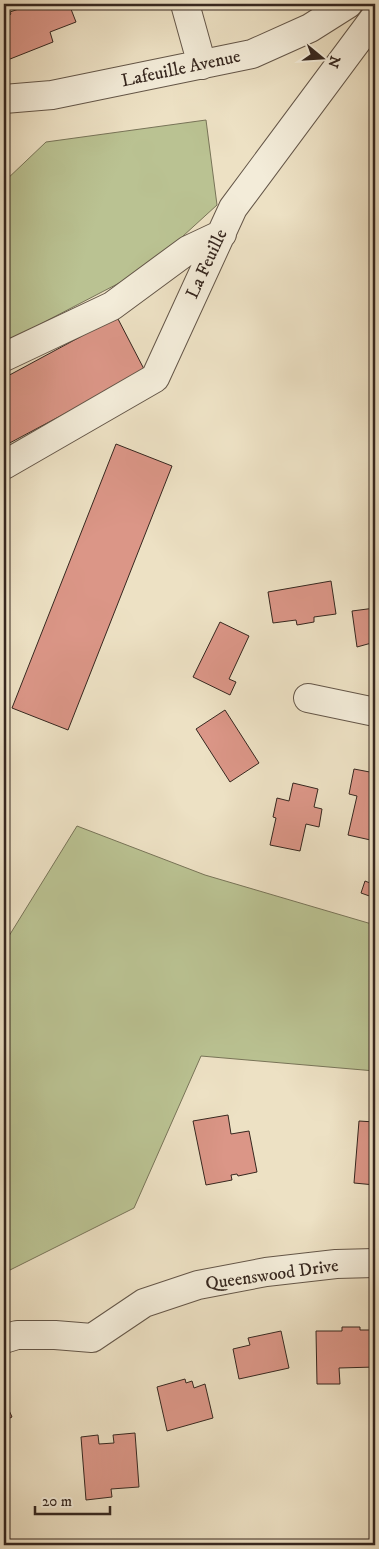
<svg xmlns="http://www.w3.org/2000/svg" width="379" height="1549" font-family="'IM FELL DW Pica',serif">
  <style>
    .green { fill: #bac292; stroke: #787458 }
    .building { fill: #db9687; stroke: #36271f }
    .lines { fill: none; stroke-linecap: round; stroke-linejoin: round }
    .minor-casing { stroke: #645648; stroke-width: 30 }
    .minor { stroke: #f3ecd9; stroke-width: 28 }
    .labels { text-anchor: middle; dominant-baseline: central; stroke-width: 4.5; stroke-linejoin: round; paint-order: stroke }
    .street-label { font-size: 18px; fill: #36271f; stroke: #f3ecd9 }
  </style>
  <rect width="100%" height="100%" fill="#ede1c4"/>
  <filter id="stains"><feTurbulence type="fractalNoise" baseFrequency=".004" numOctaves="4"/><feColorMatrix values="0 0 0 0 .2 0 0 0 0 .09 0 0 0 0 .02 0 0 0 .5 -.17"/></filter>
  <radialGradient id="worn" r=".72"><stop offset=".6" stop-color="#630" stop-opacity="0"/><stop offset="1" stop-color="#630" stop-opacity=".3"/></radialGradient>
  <!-- green -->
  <path class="green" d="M 206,120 L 217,205 L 148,268 L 4,343 L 4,182 L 46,142 Z
    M 77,826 L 205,875 L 375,925 L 375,1071 L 201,1056 L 134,1208 L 4,1273 L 4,944 Z"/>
  <!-- building -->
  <path class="building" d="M 33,4 L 69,4 L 76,22 L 50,32 L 53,42 L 5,61 L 4,57 L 4,10 L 5,10 L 8,16 L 11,14 L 10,12 Z
    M 117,317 L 145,371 L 4,446 L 4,378 Z
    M 116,444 L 172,466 L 68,730 L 12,708 Z
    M 331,581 L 336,614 L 314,617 L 314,622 L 297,625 L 296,620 L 273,623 L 268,592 Z
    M 375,608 L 375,642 L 357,647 L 352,611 Z
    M 220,622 L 249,636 L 229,679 L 236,682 L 230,695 L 193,677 Z
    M 225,710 L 259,763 L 230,782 L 196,729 Z
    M 354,769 L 375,773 L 375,841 L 348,835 L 357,796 L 349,794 Z
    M 293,783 L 318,789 L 314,807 L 322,809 L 319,827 L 306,824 L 300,851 L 270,845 L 276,818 L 273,817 L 277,798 L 289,801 Z
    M 365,881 L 375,885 L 375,898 L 361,893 Z
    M 228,1115 L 231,1134 L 249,1131 L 257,1172 L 238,1176 L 237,1174 L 231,1175 L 232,1180 L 206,1185 L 193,1121 Z
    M 359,1121 L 375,1122 L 375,1185 L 354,1183 Z
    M 342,1327 L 360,1327 L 360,1330 L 375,1330 L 375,1367 L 339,1368 L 340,1384 L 317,1384 L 316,1331 L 342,1331 Z
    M 281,1331 L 289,1368 L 239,1379 L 233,1349 L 250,1345 L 248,1338 Z
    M 185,1379 L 186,1383 L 192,1381 L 194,1388 L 205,1384 L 213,1418 L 167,1431 L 157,1387 Z
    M 4,1399 L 12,1417 L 4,1421 Z
    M 135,1433 L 139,1487 L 111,1489 L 112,1497 L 86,1500 L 81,1437 L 98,1435 L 99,1444 L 114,1443 L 113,1435 Z"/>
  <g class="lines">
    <defs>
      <path id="minor" d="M 185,4 L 202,65
        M 4,99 L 52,95 L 252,54 L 310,28 L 348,4
        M 4,357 L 112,306 L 188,250 L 222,234
        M 4,465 L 155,378 L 233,208 L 375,17
        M 308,698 L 375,712
        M 4,1339 L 17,1335 L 55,1335 L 92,1338 L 144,1303 L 198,1285 L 266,1272 L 336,1264 L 375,1263"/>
    </defs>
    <!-- minor casing -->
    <use href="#minor" class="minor-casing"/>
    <!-- minor -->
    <use href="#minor" class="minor"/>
  </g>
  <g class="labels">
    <!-- street labels -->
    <g class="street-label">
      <text transform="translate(181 69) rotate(-12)">Lafeuille Avenue</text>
      <text transform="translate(207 264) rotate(-65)">La Feuille</text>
      <text transform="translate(272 1275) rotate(-8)">Queenswood Drive</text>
    </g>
  </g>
  <!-- margin -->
  <rect width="379" height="1549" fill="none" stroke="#ede1c4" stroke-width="20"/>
  <rect x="5" y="5" width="369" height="1539" fill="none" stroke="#36271f" stroke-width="2.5"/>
  <rect x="10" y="10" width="359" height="1529" fill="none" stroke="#36271f"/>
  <!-- north arrow -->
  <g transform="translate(322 58) rotate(108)" stroke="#f3ecd9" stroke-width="4" paint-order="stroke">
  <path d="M0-4L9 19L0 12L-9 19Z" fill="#36271f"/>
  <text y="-8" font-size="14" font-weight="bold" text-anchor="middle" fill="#36271f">N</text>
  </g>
  <!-- scale -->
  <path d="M35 1506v8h75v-8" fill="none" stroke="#36271f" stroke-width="2.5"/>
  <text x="42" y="1506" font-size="15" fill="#36271f" stroke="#f3ecd9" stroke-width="4" paint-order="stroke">20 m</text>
  <rect width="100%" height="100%" filter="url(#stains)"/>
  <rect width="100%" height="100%" fill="url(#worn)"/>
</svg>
